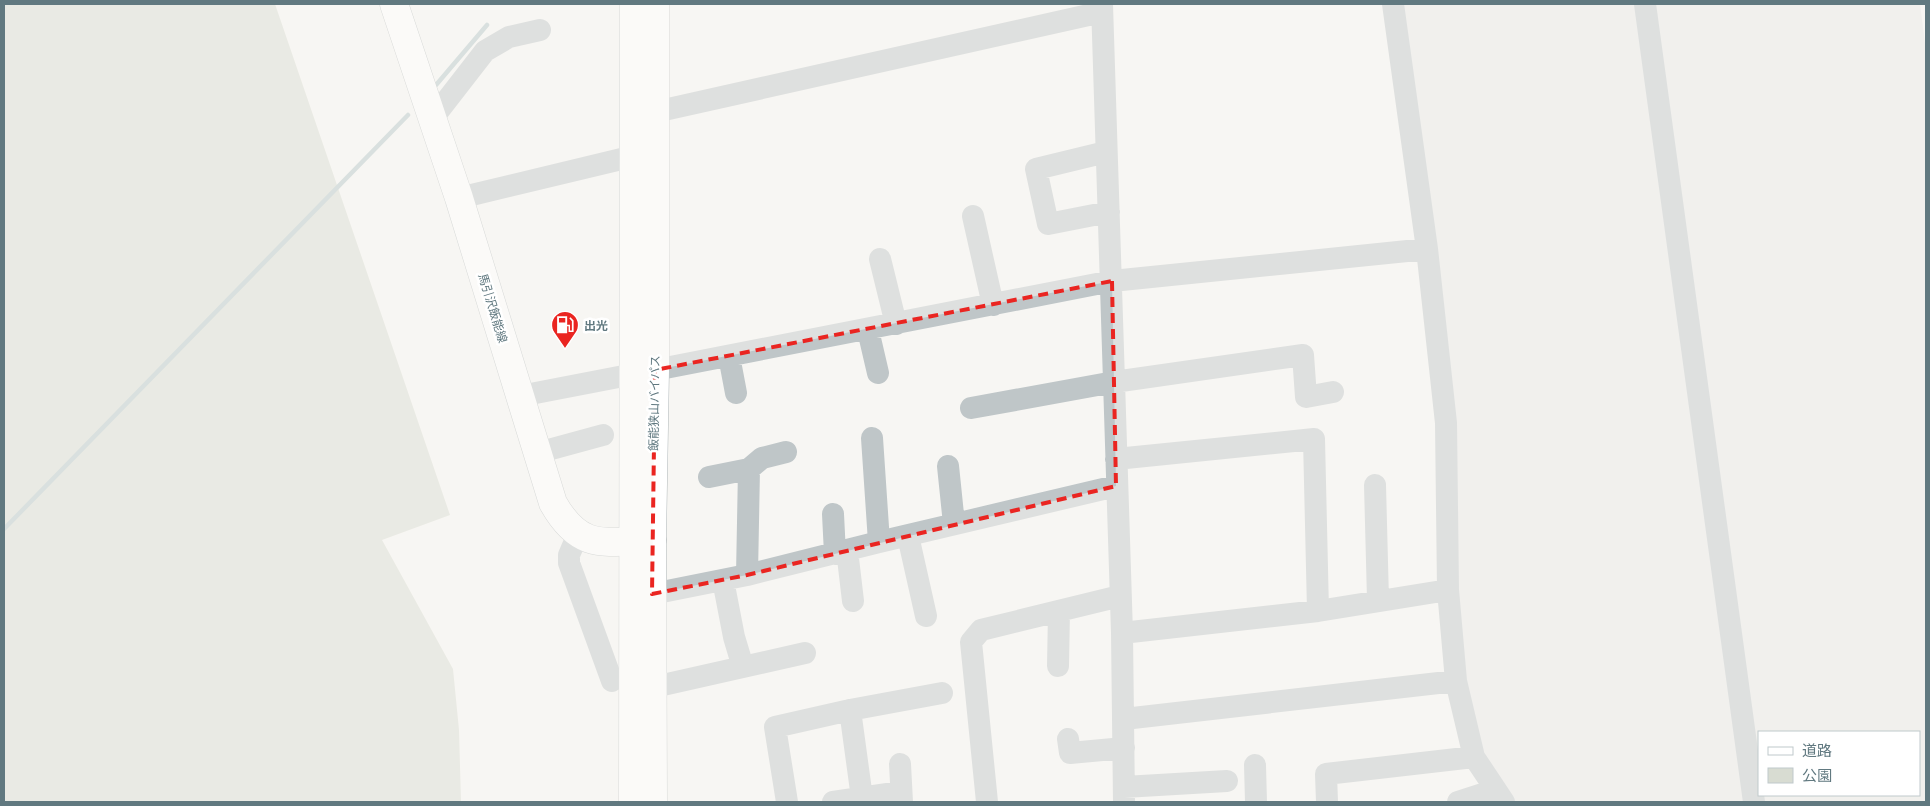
<svg xmlns="http://www.w3.org/2000/svg" width="1930" height="806" font-family="'Golos Text','Noto Sans JP',sans-serif">
  <style>
    .built { fill: #e8e8e7; fill-rule: evenodd }
    .green { fill: #d8dcd2 }
    .lines { fill: none; stroke-linecap: round; stroke-linejoin: round }
    .stream { stroke: #b4c6c7; stroke-width: 4.5 }
    .major-casing { stroke: #b1b8ba; stroke-width: 29 }
    .highway-casing { stroke: #b0b7b9; stroke-width: 29 }
    .minor { stroke: #bfc6c8; stroke-width: 22 }
    .major { stroke: #fff; stroke-width: 28 }
    .highway { stroke: #fff; stroke-width: 28 }
    .marked { fill: none; stroke: #ea2521; stroke-width: 4; stroke-dasharray: 10 6; stroke-linejoin: round }
    .labels { text-anchor: middle; dominant-baseline: central; stroke-width: 5; stroke-linejoin: round; paint-order: stroke }
    .street-label { font-size: 12px; fill: #617980; stroke: #fff }
    .poi-label { font-size: 12px; font-weight: bold; fill: #617980; stroke: #fff; text-anchor: start }
  </style>
  <rect width="100%" height="100%" fill="#f7f6f3"/>
  <!-- built -->
  <path class="built" d="M 1399,4 L 1920,4 L 1926,51 L 1926,802 L 1508,802 L 1485,767 L 1466,703 ZM 1759,732 L 1919,732 L 1919,795 L 1759,795 Z"/>
  <!-- green -->
  <path class="green" d="M 4,4 L 275,4 L 450,515 L 382,540 L 453,669 L 459,730 L 461,802 L 4,802 Z"/>
  <g class="lines">
    <!-- stream -->
    <path class="stream" d="M 436,85 L 487,25
      M 4,529 L 408,115"/>
    <defs>
      <path id="major" d="M 394,4 L 459,198 L 553,503 C 580,551 604,542 652,540"/>
      <path id="highway" d="M 633,802 L 634,4
        M 653,802 L 652,540 L 655,370 L 655,4"/>
    </defs>
    <!-- major casing -->
    <use href="#major" class="major-casing"/>
    <!-- highway casing -->
    <use href="#highway" class="highway-casing"/>
    <!-- minor -->
    <path class="minor" d="M 1102,4 L 1122,633 L 1124,802
      M 1393,4 L 1427,249 L 1446,423 L 1448,590 L 1456,681 L 1474,757 L 1504,802
      M 1645,4 L 1754,802
      M 655,112 L 1102,12
      M 433,118 L 485,51 L 509,37 L 540,30
      M 1106,152 L 1036,169 L 1048,224 L 1109,212
      M 459,198 L 634,156
      M 973,216 L 993,305
      M 880,259 L 896,324
      M 868,330 L 878,373
      M 729,356 L 736,393
      M 655,370 L 1112,281 L 1427,249
      M 520,396 L 634,374
      M 971,408 L 1114,382 L 1303,355 L 1306,397 L 1333,392
      M 872,438 L 879,542
      M 537,453 L 603,435
      M 1116,459 L 1314,439 L 1318,611
      M 948,466 L 954,524
      M 709,477 L 749,469 L 762,458 L 786,452
      M 1375,485 L 1378,600
      M 833,514 L 835,554
      M 578,534 L 569,555 L 569,563 L 612,681
      M 908,536 L 926,616
      M 847,550 L 853,601
      M 747,575 L 749,469
      M 723,580 L 734,637 L 743,667
      M 652,594 L 747,575 L 879,542 L 1116,486
      M 1122,633 L 1318,611 L 1448,590
      M 1058,666 L 1059,611
      M 654,687 L 805,653
      M 850,710 L 862,798
      M 1124,719 L 1456,681
      M 1068,739 L 1070,753 L 1124,748
      M 900,764 L 902,802
      M 1255,765 L 1256,802
      M 1124,787 L 1227,781
      M 787,802 L 775,727 L 850,710 L 942,693
      M 833,802 L 901,792
      M 987,802 L 971,642 L 981,630 L 1120,596
      M 1327,802 L 1326,774 L 1474,757
      M 1458,802 L 1495,790"/>
    <!-- major -->
    <use href="#major" class="major"/>
    <!-- highway -->
    <use href="#highway" class="highway"/>
  </g>
  <!-- marked area -->
  <path d="M0 0H1930V806H0ZM 1112,281 L 1116,486 L 747,575 L 652,594 L 655,370 Z" fill="#f7f6f3" fill-opacity=".55" fill-rule="evenodd"/>
  <path class="marked" d="M 1112,281 L 1116,486 L 747,575 L 652,594 L 655,370 Z"/>
  <!-- icons -->
  <defs>
    <symbol id="fuel-pin" viewBox="-11 -11 22 30"><path d="M0 17L-7.5 6A9.5 9.5 0 1 1 7.5 6Z" fill="#ea2521" stroke="#fff"/><path d="M-5.5-6h7V0h2V4h1.3V-2.5L3-4.5l.8-.8L6-3V5H2.5V1h-1V6h-7ZM-4.2-4.7v3.2H.2V-4.7Z" fill="#fff"/></symbol>
  </defs>
  <g fill-rule="evenodd">
    <use href="#fuel-pin" x="549" y="309" width="32" height="43"/>
  </g>
  <g class="labels">
    <!-- street labels -->
    <g class="street-label">
      <text transform="translate(493 308) rotate(73)">馬引沢飯能線</text>
      <text transform="translate(654 403) rotate(-89)">飯能狭山バイパス</text>
    </g>
    <!-- poi labels -->
    <g class="poi-label">
      <text x="584" y="325">出光</text>
    </g>
  </g>
  <!-- border -->
  <rect width="1930" height="806" fill="none" stroke="#617980" stroke-width="10"/>
  <!-- legend -->
  <rect x="1758" y="731" width="162" height="65" fill="#ffffff" stroke="#c0c9cc"/>
  <rect x="1768" y="747" width="25" height="8" fill="#ffffff" stroke="#c0c9cc"/>
  <text x="1802" y="756" font-size="15" fill="#617980">道路</text>
  <rect x="1768" y="768" width="25" height="15" fill="#d8dcd2" stroke="#c0c9cc"/>
  <text x="1802" y="781" font-size="15" fill="#617980">公園</text>
</svg>
